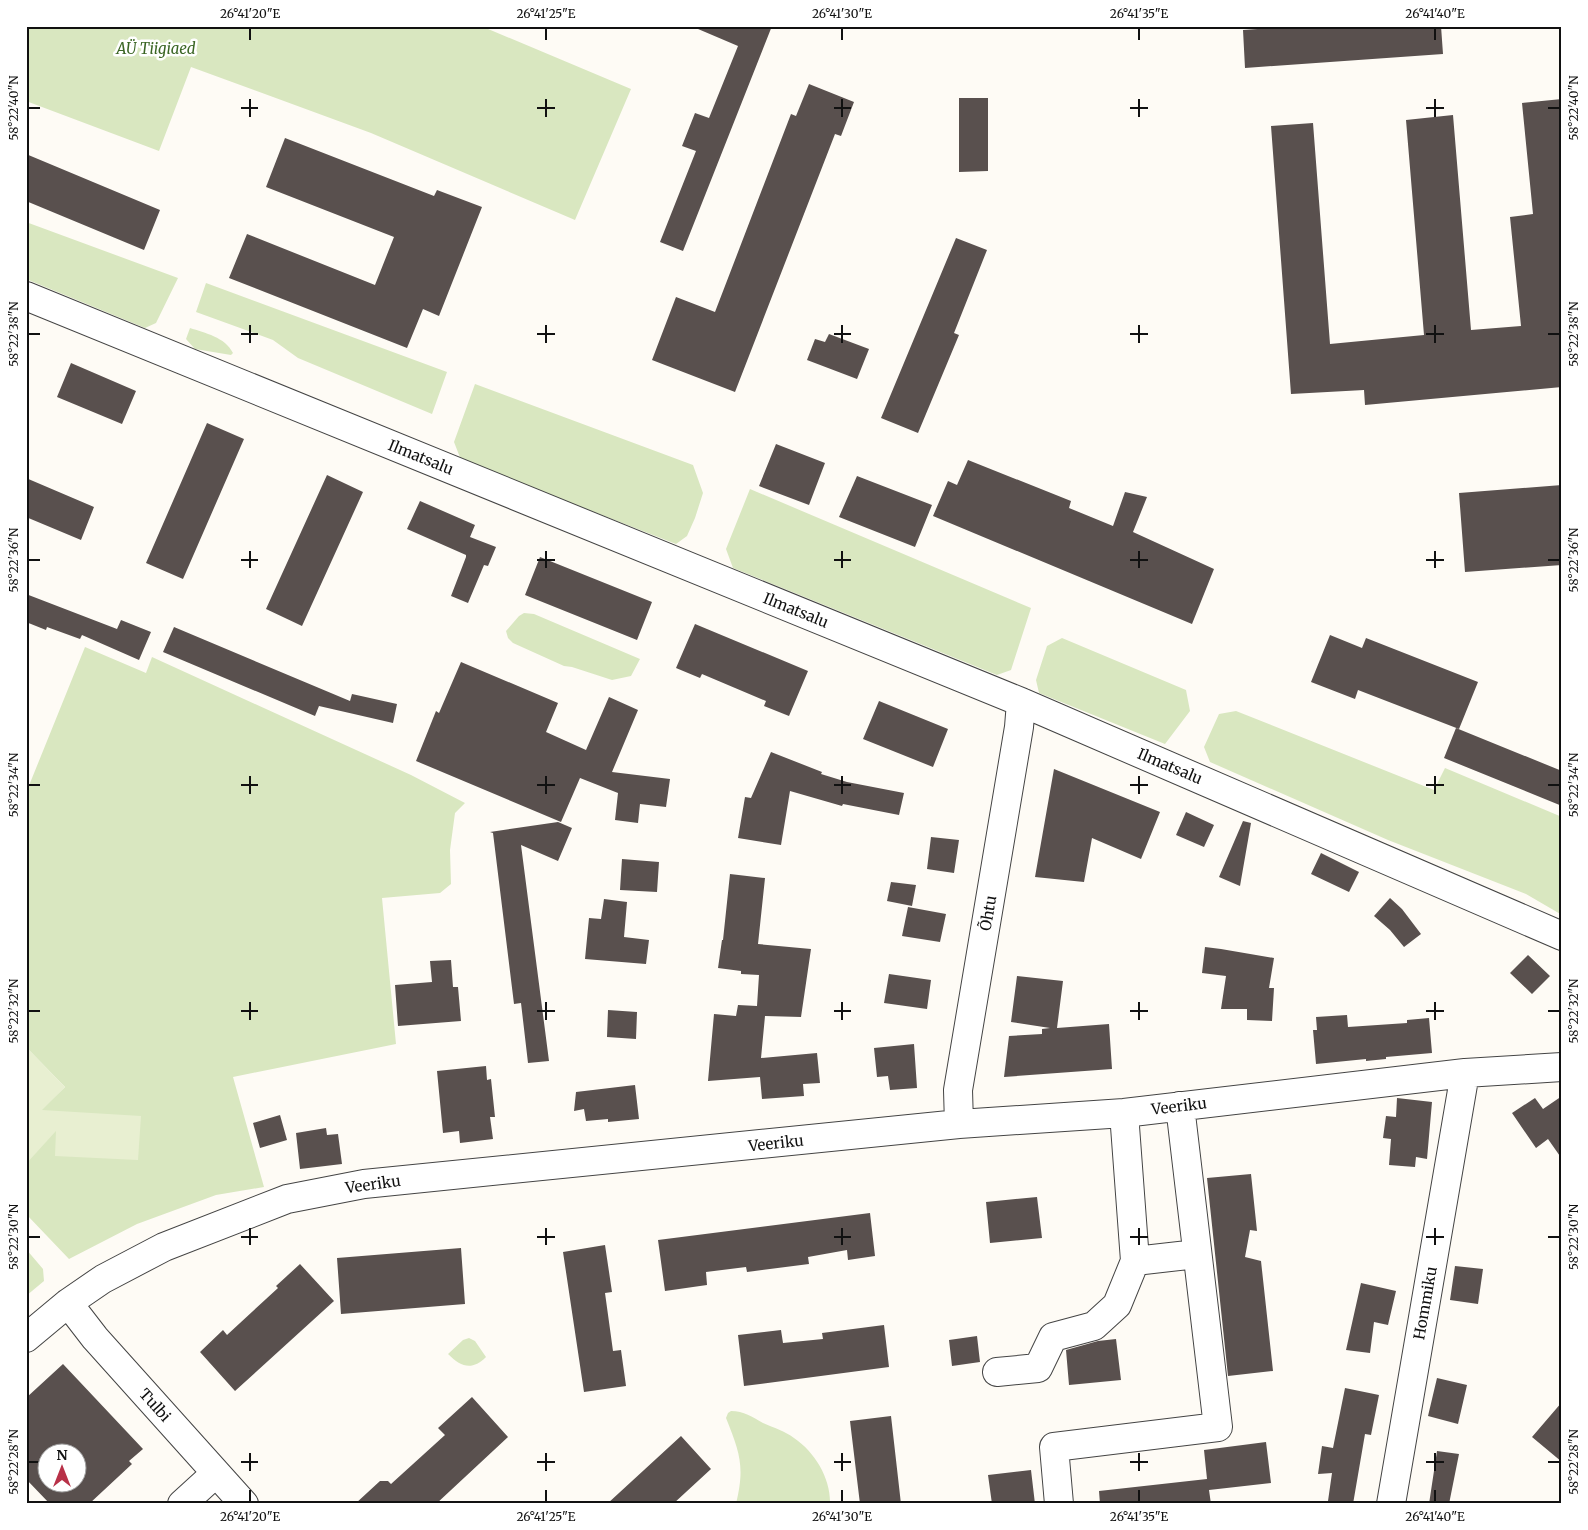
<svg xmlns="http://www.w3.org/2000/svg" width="1588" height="1530" font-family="Merriweather,serif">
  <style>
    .green { fill: #d9e7c0 }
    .pitch { fill: #e8efd1 }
    .building { fill: #59504e; fill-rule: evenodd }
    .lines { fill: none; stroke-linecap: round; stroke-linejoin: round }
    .minor-casing { stroke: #444; stroke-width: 30 }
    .minor { stroke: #fff; stroke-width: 28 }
    .ticks { fill: none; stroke: #111; stroke-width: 2 }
    .labels { text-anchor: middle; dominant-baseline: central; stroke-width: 5; stroke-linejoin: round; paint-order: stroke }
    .park-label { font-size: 15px; font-style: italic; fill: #3a6524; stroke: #fff }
    .street-label { font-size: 15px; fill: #111; stroke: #fff }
    .neatline { fill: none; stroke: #111; stroke-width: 2 }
    .ticks-label { font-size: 12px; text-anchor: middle; fill: #111 }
  </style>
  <rect width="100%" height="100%" fill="#fefbf5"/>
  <!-- green -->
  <path class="green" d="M 26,26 L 481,26 L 631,89 L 575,220 L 371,133 L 191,67 L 159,151 L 26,101 Z
    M 26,222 L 178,278 L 156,323 L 145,328 L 26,279 Z
    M 206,283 L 447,372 L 432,414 L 298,358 L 273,340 L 196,312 Z
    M 190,328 C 205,333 225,337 233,353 L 231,355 L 195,349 L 186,339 Z
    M 475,384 L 693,465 L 703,493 L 695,518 L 687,536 L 676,544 L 461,460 L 454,442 Z
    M 750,489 L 1031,608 L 1011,670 L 997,675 L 733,568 L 726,549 Z
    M 524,613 L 534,614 L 640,659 L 631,676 L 612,680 L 572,667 L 564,666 L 513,643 L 508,638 L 506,631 L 519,616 Z
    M 1062,638 L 1186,690 L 1190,711 L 1165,744 L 1039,693 L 1036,680 L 1047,646 Z
    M 85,647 L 146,673 L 152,657 L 411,775 L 465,803 L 455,813 L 450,850 L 451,884 L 440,893 L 382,898 L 396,1044 L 233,1077 L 264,1187 L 216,1195 L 137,1224 L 69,1259 L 26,1214 L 26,1124 L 65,1087 L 26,1047 L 26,793 Z
    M 1236,711 L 1434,790 L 1445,768 L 1562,817 L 1562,915 L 1526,894 L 1388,840 L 1210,762 L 1204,747 L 1219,714 Z
    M 26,1249 L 43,1269 L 44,1281 L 26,1296 Z
    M 469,1338 L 475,1341 L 486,1357 C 472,1371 461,1367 448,1354 L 463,1340 Z
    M 731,1411 C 744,1411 752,1417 763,1423 C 774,1428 785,1431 794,1438 C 815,1452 831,1479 830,1504 L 736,1504 C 745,1467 740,1453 726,1418 L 728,1413 Z"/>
  <!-- pitch -->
  <path class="pitch" d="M 26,1047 L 65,1087 L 42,1110 L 141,1116 L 138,1160 L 55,1156 L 56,1131 L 26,1164 Z"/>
  <!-- building -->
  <path class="building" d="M 691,26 L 772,26 L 683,251 L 660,242 L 696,151 L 682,146 L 695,113 L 709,118 L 738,46 Z
    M 1298,26 L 1441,26 L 1443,54 L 1245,68 L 1243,30 Z
    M 809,84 L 854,102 L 841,136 L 835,134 L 735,392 L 652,360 L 676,297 L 715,312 L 791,114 L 796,116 Z
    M 959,98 L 988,98 L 988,171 L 959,172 Z
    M 1562,99 L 1562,387 L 1365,405 L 1364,390 L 1291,394 L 1271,126 L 1313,123 L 1330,344 L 1424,335 L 1406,120 L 1453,115 L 1471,330 L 1521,326 L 1510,217 L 1533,214 L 1522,103 Z
    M 285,138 L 434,196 L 437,190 L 482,207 L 439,316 L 423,309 L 407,348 L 229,278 L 247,234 L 375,285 L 394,237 L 266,187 Z
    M 26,154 L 160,210 L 144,250 L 26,201 Z
    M 956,238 L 987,250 L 954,333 L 959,335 L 918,433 L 881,418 Z
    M 829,334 L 869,349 L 857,379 L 807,360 L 815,339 L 825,342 Z
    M 71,363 L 136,391 L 122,424 L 57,397 Z
    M 207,423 L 244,439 L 183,579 L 146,563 Z
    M 776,444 L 825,463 L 809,505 L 759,486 Z
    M 968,460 L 1071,501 L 1069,508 L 1113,526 L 1125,492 L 1147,497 L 1133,532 L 1214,569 L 1192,624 L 933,516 L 948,481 L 957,485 Z
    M 327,475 L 363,492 L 302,626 L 266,609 Z
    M 857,476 L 932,505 L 915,547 L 839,517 Z
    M 26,478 L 94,507 L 81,540 L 26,517 Z
    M 1562,485 L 1562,565 L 1465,572 L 1459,493 Z
    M 420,501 L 475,525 L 470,537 L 496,547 L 488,566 L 484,565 L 468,603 L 451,596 L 466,557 L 466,555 L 407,529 Z
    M 540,557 L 652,602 L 637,640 L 525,595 Z
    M 26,594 L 117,629 L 121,620 L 151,632 L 139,660 L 82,635 L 80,639 L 47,627 L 46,630 L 26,622 Z
    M 695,624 L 808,671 L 789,716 L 764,706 L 766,701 L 702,674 L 700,678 L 676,668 Z
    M 174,627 L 350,701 L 352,694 L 397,704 L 393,723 L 319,706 L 315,716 L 163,652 Z
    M 1330,635 L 1362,648 L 1366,638 L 1478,682 L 1459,729 L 1358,690 L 1355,699 L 1311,682 Z
    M 461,662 L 558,703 L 546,732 L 586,750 L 609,697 L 638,710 L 612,772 L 670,779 L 666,807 L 640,804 L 638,823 L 615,820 L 618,793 L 580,778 L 561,822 L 416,761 L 436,711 L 439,713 Z
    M 879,701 L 948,729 L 933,767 L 863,739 Z
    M 1456,728 L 1562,771 L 1562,806 L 1444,758 Z
    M 771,752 L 822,772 L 821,774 L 847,782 L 904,793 L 899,815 L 843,804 L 842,806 L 790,791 L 781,845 L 738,838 L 745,797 L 751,798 Z
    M 1054,769 L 1160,812 L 1141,859 L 1092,838 L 1084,882 L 1035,877 Z
    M 1186,812 L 1214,825 L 1204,847 L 1176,835 Z
    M 1243,821 L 1251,823 L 1240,886 L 1219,877 Z
    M 558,822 L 572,828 L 558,861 L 521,845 L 549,1061 L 528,1063 L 521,1003 L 514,1004 L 493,833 L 490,832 Z
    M 931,837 L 959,840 L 954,873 L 927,869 Z
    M 1321,853 L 1359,872 L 1349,892 L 1311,874 Z
    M 622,859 L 659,862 L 657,892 L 620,890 Z
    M 730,874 L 765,878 L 758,944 L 811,949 L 801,1017 L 765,1016 L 761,1058 L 817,1053 L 820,1083 L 803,1084 L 804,1096 L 762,1099 L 760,1077 L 708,1081 L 714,1014 L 736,1016 L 738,1005 L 757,1006 L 759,975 L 741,974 L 741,971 L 718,968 L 722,940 L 723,940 Z
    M 891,882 L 916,885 L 912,906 L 887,901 Z
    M 1390,898 L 1402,909 L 1421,934 L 1404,947 L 1390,930 L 1374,916 Z
    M 604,899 L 627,902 L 624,937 L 649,940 L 646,964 L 585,959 L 589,918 L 601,919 Z
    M 908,907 L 946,914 L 940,942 L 902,936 Z
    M 1205,947 L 1221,949 L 1274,958 L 1269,988 L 1274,988 L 1272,1021 L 1247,1020 L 1247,1009 L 1221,1009 L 1226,976 L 1202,973 Z
    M 1528,955 L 1550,976 L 1532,994 L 1510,973 Z
    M 451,960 L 453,987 L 458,987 L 461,1021 L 398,1026 L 395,985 L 432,982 L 430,961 Z
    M 889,974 L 931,980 L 927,1009 L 884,1003 Z
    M 1017,976 L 1063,981 L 1057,1028 L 1109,1024 L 1112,1069 L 1004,1077 L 1009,1036 L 1042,1034 L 1042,1029 L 1050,1028 L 1011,1022 Z
    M 608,1010 L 637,1012 L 636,1039 L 607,1037 Z
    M 1347,1015 L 1348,1027 L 1407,1023 L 1407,1020 L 1429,1018 L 1432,1053 L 1386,1057 L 1386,1059 L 1366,1061 L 1366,1059 L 1316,1064 L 1313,1030 L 1317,1030 L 1316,1017 Z
    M 914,1044 L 917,1088 L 890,1090 L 888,1076 L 877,1077 L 874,1048 Z
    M 486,1066 L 487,1080 L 491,1079 L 495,1117 L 490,1117 L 493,1139 L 460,1143 L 459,1131 L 443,1133 L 437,1071 Z
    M 635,1085 L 639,1119 L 608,1122 L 608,1119 L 586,1121 L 584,1109 L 574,1111 L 576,1092 Z
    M 1562,1096 L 1562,1159 L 1548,1139 L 1536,1148 L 1512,1113 L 1535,1098 L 1543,1109 Z
    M 1397,1098 L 1432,1102 L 1427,1159 L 1416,1157 L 1415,1167 L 1389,1165 L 1391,1139 L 1383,1138 L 1386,1116 L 1396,1117 Z
    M 280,1115 L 287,1140 L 260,1148 L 253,1123 Z
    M 326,1128 L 327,1135 L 338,1134 L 342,1164 L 300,1169 L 296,1133 Z
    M 1251,1174 L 1257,1231 L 1250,1230 L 1245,1257 L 1261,1261 L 1273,1371 L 1228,1376 L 1207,1178 Z
    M 1037,1197 L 1042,1238 L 990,1243 L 986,1202 Z
    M 870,1213 L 875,1256 L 848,1260 L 847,1250 L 808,1257 L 809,1264 L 747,1272 L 746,1267 L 706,1272 L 707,1285 L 665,1291 L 658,1240 Z
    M 605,1245 L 612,1292 L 605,1293 L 613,1351 L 621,1350 L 626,1386 L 584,1392 L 563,1252 Z
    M 461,1248 L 465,1304 L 341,1314 L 337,1258 Z
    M 300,1264 L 334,1301 L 235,1391 L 200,1352 L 223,1330 L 227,1335 L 278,1288 L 276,1286 Z
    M 1455,1266 L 1483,1269 L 1478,1304 L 1450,1300 Z
    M 1361,1283 L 1396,1291 L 1388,1325 L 1374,1322 L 1370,1353 L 1346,1350 Z
    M 884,1325 L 889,1367 L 744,1386 L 738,1335 L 781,1330 L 783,1343 L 823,1339 L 822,1333 Z
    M 977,1336 L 980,1362 L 952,1366 L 949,1340 Z
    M 1116,1339 L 1121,1380 L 1069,1385 L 1066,1350 L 1098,1341 Z
    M 63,1364 L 143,1449 L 129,1461 L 132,1464 L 89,1504 L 50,1504 L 26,1479 L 26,1398 ZM 48,1452 L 78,1452 L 78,1482 L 48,1482 Z
    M 1437,1378 L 1467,1385 L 1458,1424 L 1428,1416 Z
    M 1345,1388 L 1379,1395 L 1371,1435 L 1365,1434 L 1353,1504 L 1330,1504 L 1331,1501 L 1328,1501 L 1332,1473 L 1318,1474 L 1322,1446 L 1333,1448 Z
    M 472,1397 L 508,1437 L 436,1504 L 355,1504 L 380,1481 L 388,1481 L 391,1484 L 445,1435 L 438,1428 Z
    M 1562,1402 L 1562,1462 L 1532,1437 Z
    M 891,1416 L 901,1504 L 860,1504 L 850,1421 Z
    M 681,1436 L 711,1469 L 673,1504 L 607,1504 Z
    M 1266,1442 L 1271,1483 L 1209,1490 L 1211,1504 L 1100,1504 L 1099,1491 L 1207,1479 L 1204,1450 Z
    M 1437,1451 L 1459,1454 L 1449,1504 L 1429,1504 Z
    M 1031,1470 L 1035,1504 L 992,1504 L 988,1475 Z"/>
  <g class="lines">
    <defs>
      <path id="minor" d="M 26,296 L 1021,702 L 1562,936
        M 959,1124 L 958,1090 L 1019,727 L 1021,702
        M 1135,1261 L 1197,1254
        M 68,1303 L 95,1338 L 244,1504
        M 26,1338 L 68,1303 L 103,1279 L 164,1247 L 287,1199 L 364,1184 L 959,1124 L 1124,1113 L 1465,1073 L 1562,1067
        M 997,1372 L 1038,1368 L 1053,1337 L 1094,1326 L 1117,1305 L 1135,1261 L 1124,1113
        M 182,1504 L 216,1473
        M 1059,1504 L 1054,1447 L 1218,1427 L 1180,1106
        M 1391,1504 L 1465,1073"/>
    </defs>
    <!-- minor casing -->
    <use href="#minor" class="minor-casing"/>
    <!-- minor -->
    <use href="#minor" class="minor"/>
  </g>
  <!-- ticks -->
  <path class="ticks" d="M 250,28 L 250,40M 546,28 L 546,40M 842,28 L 842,40M 1139,28 L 1139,40M 1435,28 L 1435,40M 250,99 L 250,117M 546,99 L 546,117M 842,99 L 842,117M 1139,99 L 1139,117M 1435,99 L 1435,117M 28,108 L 40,108M 241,108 L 258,108M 537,108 L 555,108M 834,108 L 851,108M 1130,108 L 1148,108M 1426,108 L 1444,108M 1548,108 L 1560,108M 250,325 L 250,343M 546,325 L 546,343M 842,325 L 842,343M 1139,325 L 1139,343M 1435,325 L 1435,343M 28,334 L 40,334M 241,334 L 258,334M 537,334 L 555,334M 834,334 L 851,334M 1130,334 L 1148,334M 1426,334 L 1444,334M 1548,334 L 1560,334M 250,551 L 250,568M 546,551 L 546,568M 842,551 L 842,568M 1139,551 L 1139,568M 1435,551 L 1435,568M 28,560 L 40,560M 241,560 L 258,560M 537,560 L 555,560M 834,560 L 851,560M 1130,560 L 1148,560M 1426,560 L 1444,560M 1548,560 L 1560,560M 250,776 L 250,794M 546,776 L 546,794M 842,776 L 842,794M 1139,776 L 1139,794M 1435,776 L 1435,794M 28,785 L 40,785M 241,785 L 258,785M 537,785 L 555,785M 834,785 L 851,785M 1130,785 L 1148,785M 1426,785 L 1444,785M 1548,785 L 1560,785M 250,1002 L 250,1020M 546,1002 L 546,1020M 842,1002 L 842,1020M 1139,1002 L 1139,1020M 1435,1002 L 1435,1020M 28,1011 L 40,1011M 241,1011 L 258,1011M 537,1011 L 555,1011M 834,1011 L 851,1011M 1130,1011 L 1148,1011M 1426,1011 L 1444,1011M 1548,1011 L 1560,1011M 250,1228 L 250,1245M 546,1228 L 546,1245M 842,1228 L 842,1245M 1139,1228 L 1139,1245M 1435,1228 L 1435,1245M 28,1237 L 40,1237M 241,1237 L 258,1237M 537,1237 L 555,1237M 834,1237 L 851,1237M 1130,1237 L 1148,1237M 1426,1237 L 1444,1237M 1548,1237 L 1560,1237M 250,1453 L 250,1471M 546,1453 L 546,1471M 842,1453 L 842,1471M 1139,1453 L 1139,1471M 1435,1453 L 1435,1471M 28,1462 L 40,1462M 241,1462 L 258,1462M 537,1462 L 555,1462M 834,1462 L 851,1462M 1130,1462 L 1148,1462M 1426,1462 L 1444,1462M 1548,1462 L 1560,1462M 250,1490 L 250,1502M 546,1490 L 546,1502M 842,1490 L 842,1502M 1139,1490 L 1139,1502M 1435,1490 L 1435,1502"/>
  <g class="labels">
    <!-- park labels -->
    <g class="park-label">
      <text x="156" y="48">AÜ Tiigiaed</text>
    </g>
    <!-- street labels -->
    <g class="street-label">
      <text transform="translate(421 457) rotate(22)">Ilmatsalu</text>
      <text transform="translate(796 610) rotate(22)">Ilmatsalu</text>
      <text transform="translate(1170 766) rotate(23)">Ilmatsalu</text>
      <text transform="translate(988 913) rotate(-80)">Õhtu</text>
      <text transform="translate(1179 1106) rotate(-7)">Veeriku</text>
      <text transform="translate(776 1143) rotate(-6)">Veeriku</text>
      <text transform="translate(373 1184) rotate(-8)">Veeriku</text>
      <text transform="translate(1425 1303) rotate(-80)">Hommiku</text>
      <text transform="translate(155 1405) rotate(48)">Tulbi</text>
    </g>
  </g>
  <!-- border -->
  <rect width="1588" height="1530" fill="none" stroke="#ffffff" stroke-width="55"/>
  <!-- north arrow -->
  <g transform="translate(62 1468)"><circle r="24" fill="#ffffff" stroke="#a0a0a0"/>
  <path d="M0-4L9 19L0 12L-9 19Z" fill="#b83148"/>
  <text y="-8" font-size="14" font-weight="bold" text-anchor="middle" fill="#111111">N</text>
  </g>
  <rect x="28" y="28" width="1532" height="1474" class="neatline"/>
  <g class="ticks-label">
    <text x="250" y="18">26°41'20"E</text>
    <text x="546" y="18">26°41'25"E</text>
    <text x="842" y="18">26°41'30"E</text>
    <text x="1139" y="18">26°41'35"E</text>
    <text x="1435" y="18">26°41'40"E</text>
    <text transform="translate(14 108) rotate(-90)" y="4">58°22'40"N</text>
    <text transform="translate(1574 108) rotate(-90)" y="4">58°22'40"N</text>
    <text transform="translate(14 334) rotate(-90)" y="4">58°22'38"N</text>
    <text transform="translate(1574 334) rotate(-90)" y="4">58°22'38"N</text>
    <text transform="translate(14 560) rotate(-90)" y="4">58°22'36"N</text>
    <text transform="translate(1574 560) rotate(-90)" y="4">58°22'36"N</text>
    <text transform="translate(14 785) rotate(-90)" y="4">58°22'34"N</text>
    <text transform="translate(1574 785) rotate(-90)" y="4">58°22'34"N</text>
    <text transform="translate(14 1011) rotate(-90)" y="4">58°22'32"N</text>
    <text transform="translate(1574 1011) rotate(-90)" y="4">58°22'32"N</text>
    <text transform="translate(14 1237) rotate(-90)" y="4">58°22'30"N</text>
    <text transform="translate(1574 1237) rotate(-90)" y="4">58°22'30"N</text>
    <text transform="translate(14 1462) rotate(-90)" y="4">58°22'28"N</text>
    <text transform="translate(1574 1462) rotate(-90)" y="4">58°22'28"N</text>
    <text x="250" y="1521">26°41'20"E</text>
    <text x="546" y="1521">26°41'25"E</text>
    <text x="842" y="1521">26°41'30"E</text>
    <text x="1139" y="1521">26°41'35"E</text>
    <text x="1435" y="1521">26°41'40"E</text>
  </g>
</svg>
